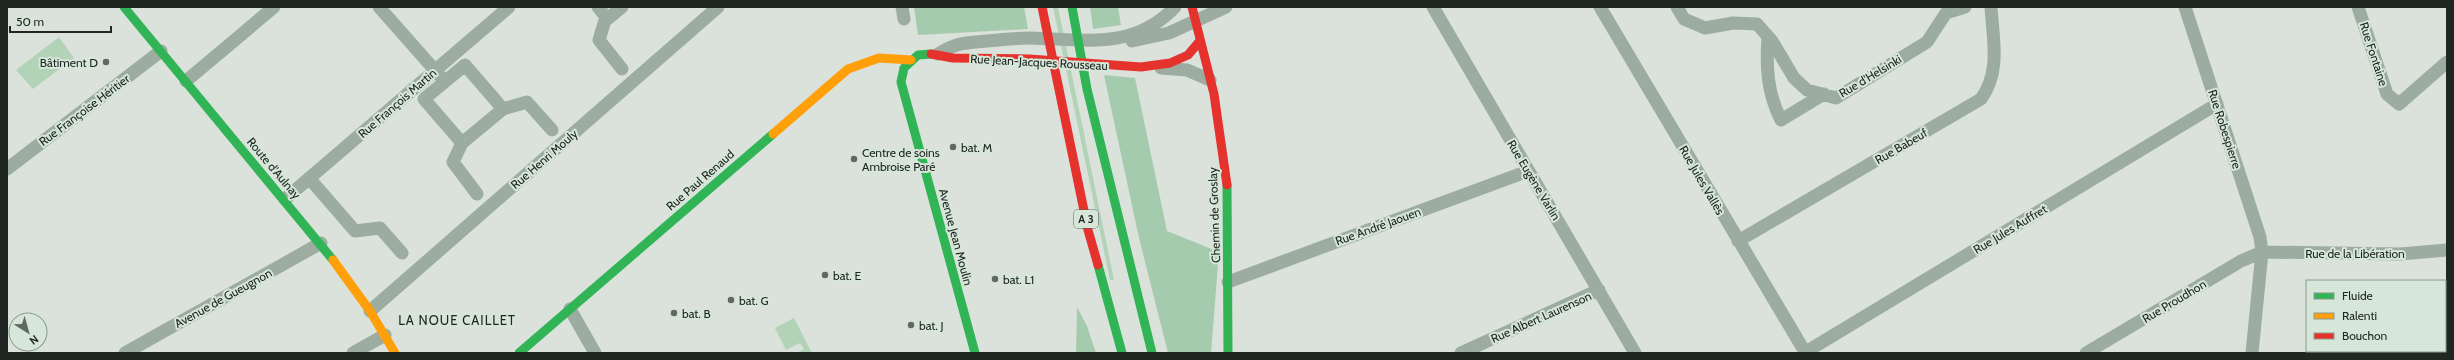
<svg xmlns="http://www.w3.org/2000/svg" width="2454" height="360" font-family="Cabin,sans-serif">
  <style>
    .green { fill: #b3d3b9 }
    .forest { fill: #a5cbae }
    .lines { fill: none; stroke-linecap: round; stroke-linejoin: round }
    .street { stroke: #9daca0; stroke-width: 13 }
    .fast { stroke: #30b455; stroke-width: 9 }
    .slow { stroke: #ff9f0a; stroke-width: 9 }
    .jam { stroke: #e5322d; stroke-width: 9 }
    .poi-dot { fill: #616862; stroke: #d6e6d9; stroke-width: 1.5 }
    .labels { text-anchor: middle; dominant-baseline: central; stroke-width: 4; stroke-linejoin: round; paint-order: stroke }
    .shield { fill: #d6e6d9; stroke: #576058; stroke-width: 1 }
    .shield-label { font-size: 11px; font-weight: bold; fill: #202621 }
    .street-label { font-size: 12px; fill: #202621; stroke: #d6e6d9 }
    .poi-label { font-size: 12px; fill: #202621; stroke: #d6e6d9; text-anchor: start }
    .neighbourhood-label { font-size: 13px; letter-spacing: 1px; fill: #202621; stroke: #d6e6d9 }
  </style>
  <rect width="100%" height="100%" fill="#dae2db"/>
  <!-- green -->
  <path class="green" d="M 1053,7 L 1058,7 L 1114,280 L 1110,280 Z
    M 59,37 L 74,58 L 33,89 L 16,70 Z
    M 794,318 L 812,353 L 797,353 L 804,349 L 800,343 L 786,350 L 775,328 Z"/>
  <!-- forest -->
  <path class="forest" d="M 914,7 L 1024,7 L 1028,29 L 918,35 Z
    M 1090,7 L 1118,7 L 1121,25 L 1093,29 Z
    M 1104,75 L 1135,78 L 1167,231 L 1219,252 L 1211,353 L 1168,353 L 1139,238 Z
    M 1077,307 L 1087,326 L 1096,353 L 1076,353 Z"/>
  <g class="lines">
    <!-- street -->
    <path class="street" d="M 379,7 L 440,76
      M 598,7 L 606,17 L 599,40 L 622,69
      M 902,7 L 904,19
      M 1433,7 L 1635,353
      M 1600,7 L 1805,352
      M 1677,7 L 1684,19 L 1705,28 L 1733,23 L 1757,24 L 1772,41 L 1794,78 L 1807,90 L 1836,98 L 1927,42 L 1946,13 L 1965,7
      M 2185,7 L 2260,237 L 2262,252 L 2252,353
      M 2358,7 L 2387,94 L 2399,104 L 2447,62
      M 605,21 L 622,7
      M 1768,37 C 1766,66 1767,93 1781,120 L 1824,94
      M 1132,41 L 1169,33 L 1226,7
      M 938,54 C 958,42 965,43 987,41 C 1001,40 1015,38 1030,38 C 1084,39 1133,51 1175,7
      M 1161,68 L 1187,70 L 1210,80
      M 186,81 L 274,7
      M 462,143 L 503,109
      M 7,169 L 161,51
      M 309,178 L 355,231 L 380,228 L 402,253
      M 477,194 L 453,162 L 462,143 L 424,99 L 465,65 L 503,109 L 527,102 L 552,130
      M 285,199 L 509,7
      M 1738,241 L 1981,99 C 2001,71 1993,40 1991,7
      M 1228,282 L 1528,171
      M 570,309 L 595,353
      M 370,311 L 718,7
      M 125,353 L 321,243
      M 353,353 L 385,335
      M 1461,353 L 1599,290
      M 1804,353 L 2217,104
      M 2086,353 L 2241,261 L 2262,252 L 2400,254 L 2447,250"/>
    <!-- fast -->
    <path class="fast" d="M 124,7 L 333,260
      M 1072,7 L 1087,89 L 1152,353
      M 931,54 L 918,55 L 904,68 L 901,82 L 975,353
      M 1227,185 L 1228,353
      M 1098,265 L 1122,353
      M 519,353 L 773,134"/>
    <!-- slow -->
    <path class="slow" d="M 773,134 L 848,69 L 879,58 L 911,60
      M 333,260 L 370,311 L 395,353"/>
    <!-- jam -->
    <path class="jam" d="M 1042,7 L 1088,230 L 1098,265
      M 1192,7 L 1214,94 L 1227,185
      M 931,54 L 953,58 L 1029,59 L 1141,67 L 1170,63 L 1188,55 L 1199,42"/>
  </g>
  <!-- markers -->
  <g class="poi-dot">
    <circle cx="106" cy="62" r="4"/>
    <circle cx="953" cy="147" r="4"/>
    <circle cx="854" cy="159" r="4"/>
    <circle cx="825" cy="275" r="4"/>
    <circle cx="995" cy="279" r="4"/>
    <circle cx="731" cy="300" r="4"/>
    <circle cx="674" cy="313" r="4"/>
    <circle cx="911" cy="325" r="4"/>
  </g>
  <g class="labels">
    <!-- shield labels -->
    <rect class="shield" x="1074" y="210" width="24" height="18" rx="3"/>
    <g class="shield-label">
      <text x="1086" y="219">A 3</text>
    </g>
    <!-- street labels -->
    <g class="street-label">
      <text transform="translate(2374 54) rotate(72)">Rue Fontaine</text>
      <text transform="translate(1039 62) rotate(3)">Rue Jean-Jacques Rousseau</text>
      <text transform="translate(1870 76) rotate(-31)">Rue d'Helsinki</text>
      <text transform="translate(397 103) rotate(-41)">Rue François Martin</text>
      <text transform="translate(84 110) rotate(-37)">Rue Françoise Héritier</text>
      <text transform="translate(2225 129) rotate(72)">Rue Robespierre</text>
      <text transform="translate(1901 146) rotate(-30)">Rue Babeuf</text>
      <text transform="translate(544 159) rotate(-41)">Rue Henri Mouly</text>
      <text transform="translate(274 168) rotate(50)">Route d'Aulnay</text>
      <text transform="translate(700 180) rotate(-41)">Rue Paul Renaud</text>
      <text transform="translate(1534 180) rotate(59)">Rue Eugène Varlin</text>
      <text transform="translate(1702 180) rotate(60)">Rue Jules Vallès</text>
      <text transform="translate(1214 215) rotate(-92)">Chemin de Groslay</text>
      <text transform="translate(1378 226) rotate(-20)">Rue André Jaouen</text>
      <text transform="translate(2010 229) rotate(-31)">Rue Jules Auffret</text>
      <text transform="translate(956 237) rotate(75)">Avenue Jean Moulin</text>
      <text x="2355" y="253">Rue de la Libération</text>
      <text transform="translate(223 298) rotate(-29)">Avenue de Gueugnon</text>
      <text transform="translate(2174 301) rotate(-31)">Rue Proudhon</text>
      <text transform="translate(1541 317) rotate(-24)">Rue Albert Laurenson</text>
    </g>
    <!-- poi labels -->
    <g class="poi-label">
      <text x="98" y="62" text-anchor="end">Bâtiment D</text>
      <text x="961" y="147">bat. M</text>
      <text x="862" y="152">Centre de soins<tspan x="862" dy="14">Ambroise Paré</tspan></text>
      <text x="833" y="275">bat. E</text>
      <text x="1003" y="279">bat. L1</text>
      <text x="739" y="300">bat. G</text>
      <text x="682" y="313">bat. B</text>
      <text x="919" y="325">bat. J</text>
    </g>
    <!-- neighbourhood labels -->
    <g class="neighbourhood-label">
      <text x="457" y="320">LA NOUE CAILLET</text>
    </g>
  </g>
  <!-- border -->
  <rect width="2454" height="360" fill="none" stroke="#202621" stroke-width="16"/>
  <!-- legend -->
  <rect x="2306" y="280" width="140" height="72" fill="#d6e6d9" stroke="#8d998f"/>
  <rect x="2314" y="293" width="20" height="6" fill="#30b455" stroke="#8d998f"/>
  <text x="2342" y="300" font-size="12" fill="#202621">Fluide</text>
  <rect x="2314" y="313" width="20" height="6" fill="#ff9f0a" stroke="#8d998f"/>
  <text x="2342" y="320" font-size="12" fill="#202621">Ralenti</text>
  <rect x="2314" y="333" width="20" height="6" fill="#e5322d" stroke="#8d998f"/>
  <text x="2342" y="340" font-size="12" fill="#202621">Bouchon</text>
  <!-- north arrow -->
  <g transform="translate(28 332) rotate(143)"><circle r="19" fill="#d6e6d9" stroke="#8d998f"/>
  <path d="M0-3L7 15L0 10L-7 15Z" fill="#616862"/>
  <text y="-6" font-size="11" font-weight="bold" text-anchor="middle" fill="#202621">N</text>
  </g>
  <!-- scale -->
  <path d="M10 26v6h101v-6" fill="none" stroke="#202621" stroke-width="2"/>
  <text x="16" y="26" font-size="12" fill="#202621" stroke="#d6e6d9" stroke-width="3" paint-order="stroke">50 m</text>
</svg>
